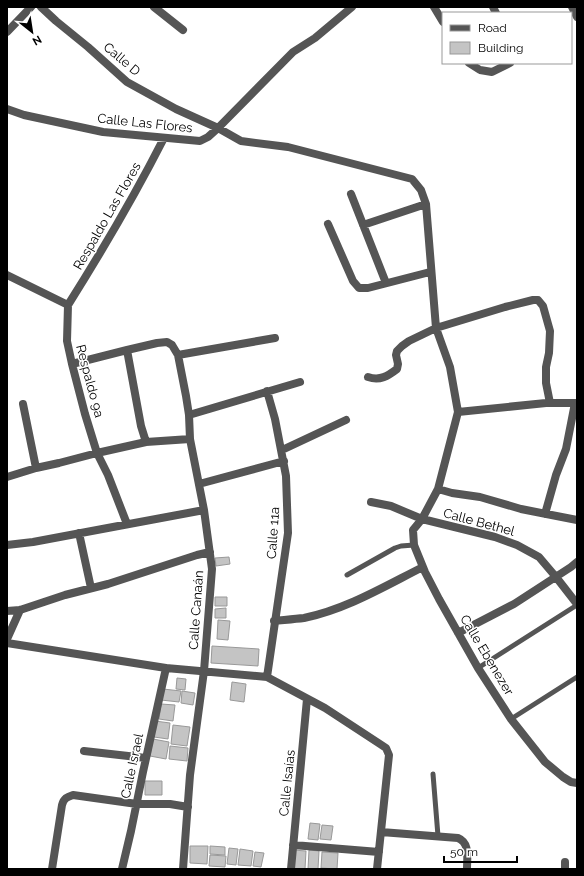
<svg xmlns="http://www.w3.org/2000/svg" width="584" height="876" font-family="Raleway,sans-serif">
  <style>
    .building { fill: #c4c4c4; stroke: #999 }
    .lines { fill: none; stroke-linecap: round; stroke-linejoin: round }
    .lane { stroke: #555; stroke-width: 5 }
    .street { stroke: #555; stroke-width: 8 }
    .labels { text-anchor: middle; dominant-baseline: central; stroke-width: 3; stroke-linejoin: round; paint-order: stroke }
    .street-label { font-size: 13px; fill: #000; stroke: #fff }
  </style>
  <rect width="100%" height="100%" fill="#fff"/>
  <!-- building -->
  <path class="building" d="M 229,557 L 230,564 L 216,566 L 215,558 Z
    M 215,597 L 227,597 L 227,606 L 215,606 Z
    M 226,608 L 226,618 L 215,618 L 215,609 Z
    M 218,620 L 230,621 L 228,640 L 217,639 Z
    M 212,646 L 259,649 L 258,666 L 211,663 Z
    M 177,678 L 186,679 L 185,690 L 176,689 Z
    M 232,682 L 246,684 L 244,702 L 230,700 Z
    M 163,689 L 181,691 L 179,702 L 161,700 Z
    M 182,691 L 195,693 L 193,705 L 181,703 Z
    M 161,704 L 175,705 L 173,721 L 159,719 Z
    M 155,721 L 170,723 L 168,739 L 154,737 Z
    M 173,725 L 190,727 L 187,746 L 171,744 Z
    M 153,739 L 169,742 L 166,759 L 150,756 Z
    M 170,746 L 188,748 L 187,761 L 169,759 Z
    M 145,781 L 162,781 L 162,795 L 145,795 Z
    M 310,823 L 320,824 L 318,840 L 308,839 Z
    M 322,825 L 333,826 L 331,840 L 320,839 Z
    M 190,846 L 208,846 L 207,864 L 190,863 Z
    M 210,846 L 225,847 L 225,855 L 210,854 Z
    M 229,848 L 238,849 L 236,865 L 227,864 Z
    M 240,849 L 253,851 L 251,866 L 238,865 Z
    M 293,850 L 306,851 L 305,869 L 292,869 Z
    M 309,850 L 319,851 L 318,869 L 308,869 Z
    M 255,852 L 264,853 L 261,867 L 253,866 Z
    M 322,852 L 338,853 L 337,869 L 321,868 Z
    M 210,855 L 226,856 L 225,867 L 209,866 Z"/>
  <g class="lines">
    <!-- lane -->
    <path class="lane" d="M 347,575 L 395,548 L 401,546 L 414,545
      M 478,668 L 577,605
      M 511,719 L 577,677
      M 433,774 L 438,836"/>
    <!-- street -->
    <path class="street" d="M 41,7 L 56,21 L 88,47 L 127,82 L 176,109 L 218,128 L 241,141 L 288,147 L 412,179 L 421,190 L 426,204 L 436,328 L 450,367 L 458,412 L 438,489 L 422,519 L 413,530 L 414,545 L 425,572 L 439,599 L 478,668 L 511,719 L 545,762 L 563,777 L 571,782 L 577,783
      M 154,7 L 183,30
      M 434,7 L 443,22
      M 493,7 L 496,13
      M 572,7 L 577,17
      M 7,32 L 31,7
      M 469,63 L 480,70 L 492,72 L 510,63
      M 7,109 L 24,115 L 103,132 L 200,141 L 208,137 L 218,128 L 293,52 L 315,38 L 352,7
      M 351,194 L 386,283
      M 328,224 L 353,281 L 359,288 L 368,288 L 430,272
      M 363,225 L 426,204
      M 7,275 L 68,305 L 67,341 L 72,364 L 85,414 L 97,453 L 108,475 L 127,524
      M 68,305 C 102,251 135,195 164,138
      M 178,355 L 275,338
      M 72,364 L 127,350
      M 368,377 C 380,381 388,376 397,369 L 398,364 L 396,355 L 397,351 L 402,346 L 409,341 L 436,328 L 505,307 L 533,300 L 538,300 L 543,306 L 550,331 L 549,353 L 546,367 L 546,383 L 550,403
      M 23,404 L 36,468
      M 458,412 L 546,403 L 577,403
      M 189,415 L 300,382
      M 146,442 L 141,426 L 127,350 L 157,343 L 167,342 L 172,345 L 178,355 L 186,396 L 189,415 L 190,439 L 204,510 L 212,569 L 204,671 L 190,775 L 183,869
      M 282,450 L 346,420
      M 7,477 L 36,468 L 59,463 L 97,453 L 146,442 L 190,439
      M 199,484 L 284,461
      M 438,489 L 452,493 L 480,497 L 521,509 L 577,520
      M 371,502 L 391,506 L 422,519 L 495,537 L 517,545 L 539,557 L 556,577 L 577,604
      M 545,514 L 556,475 L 566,449 L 575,403
      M 79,533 L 91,588
      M 7,545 L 33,542 L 113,527 L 204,510
      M 7,611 L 20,610 L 65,595 L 108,584 L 197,555 L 210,552
      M 274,621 C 284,620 295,619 304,618 C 347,609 385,586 423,567
      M 458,633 L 514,604 L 571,567 L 577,562
      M 7,639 L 20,610
      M 7,643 L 166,668 L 267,677 L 325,708 L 380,744 L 386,748 L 389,755 L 377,869
      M 267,677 L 288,533 L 286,476 L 275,419 L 267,391
      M 84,751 L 146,758
      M 381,832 L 458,838 C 470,843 467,857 467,869
      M 293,845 L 379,852
      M 52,869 L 62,805 C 64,798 67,797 73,795 L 137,804 L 170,804 L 188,807
      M 122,869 L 131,831 L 143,772 L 166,668
      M 291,869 L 307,699
      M 565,869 L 565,862"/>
  </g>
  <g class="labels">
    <!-- street labels -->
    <g class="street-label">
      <text transform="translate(122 59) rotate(40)">Calle D</text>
      <text transform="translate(145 123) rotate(6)">Calle Las Flores</text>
      <text transform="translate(107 216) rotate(-60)">Respaldo Las Flores</text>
      <text transform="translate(90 381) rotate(75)">Respaldo 9a</text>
      <text transform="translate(479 522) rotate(15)">Calle Bethel</text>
      <text transform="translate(273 533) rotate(-86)">Calle 11a</text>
      <text transform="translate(196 610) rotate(-86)">Calle Canaán</text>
      <text transform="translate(487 655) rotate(59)">Calle Ebenezer</text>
      <text transform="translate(132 766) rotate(-78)">Calle Israel</text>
      <text transform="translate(287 783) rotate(-84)">Calle Isaías</text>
    </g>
  </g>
  <!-- border -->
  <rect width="584" height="876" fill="none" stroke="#000000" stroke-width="16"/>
  <!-- legend -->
  <rect x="442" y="12" width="130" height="52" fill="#ffffff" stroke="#999999"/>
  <rect x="450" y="25" width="20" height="6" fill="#555555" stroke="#999999"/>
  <text x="478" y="32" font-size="12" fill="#000000">Road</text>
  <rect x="450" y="42" width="20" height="12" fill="#c4c4c4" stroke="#999999"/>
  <text x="478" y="52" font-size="12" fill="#000000">Building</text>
  <!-- north arrow -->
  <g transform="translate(32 32) rotate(150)" stroke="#ffffff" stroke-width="3" paint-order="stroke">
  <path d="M0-3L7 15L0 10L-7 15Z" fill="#000000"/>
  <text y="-6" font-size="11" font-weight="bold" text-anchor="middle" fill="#000000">N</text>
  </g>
  <!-- scale -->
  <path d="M444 856v6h73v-6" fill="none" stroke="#000000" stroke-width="2"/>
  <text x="450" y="856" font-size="12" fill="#000000" stroke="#ffffff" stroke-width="3" paint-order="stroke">50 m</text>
</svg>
